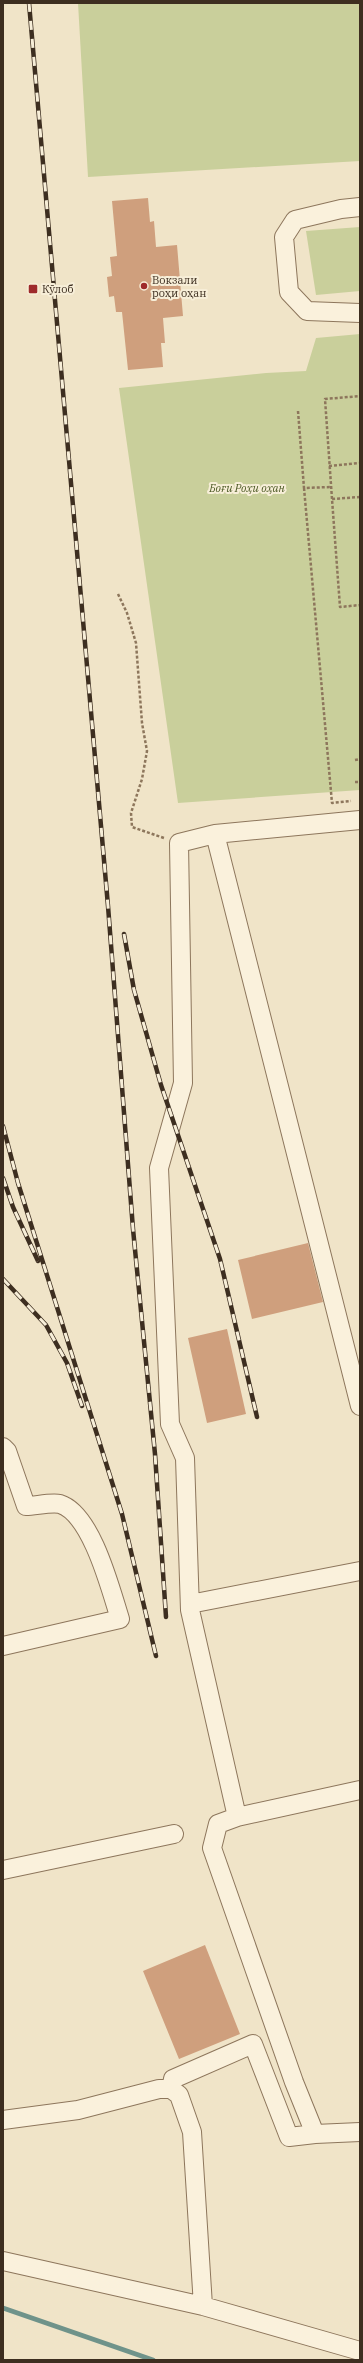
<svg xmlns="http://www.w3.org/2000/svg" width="363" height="2363" font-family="'IBM Plex Serif',serif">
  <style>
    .green { fill: #c9cf9b }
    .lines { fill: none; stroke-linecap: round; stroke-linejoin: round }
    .stream { stroke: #6f938a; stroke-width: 5 }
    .building { fill: #cf9f7d }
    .minor-casing { stroke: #8d765c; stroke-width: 20 }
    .path { stroke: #8d765c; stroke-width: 2.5; stroke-dasharray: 3 2; stroke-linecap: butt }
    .minor { stroke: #faf1dc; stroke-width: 18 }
    .rail-casing { stroke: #3d2e20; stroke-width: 4.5 }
    .rail { stroke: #f7eed8; stroke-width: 3; stroke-dasharray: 9; stroke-linecap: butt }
    .poi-dot { fill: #9e2a2b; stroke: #f7eed8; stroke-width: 1.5 }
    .labels { text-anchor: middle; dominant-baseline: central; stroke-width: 4; stroke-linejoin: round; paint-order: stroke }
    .poi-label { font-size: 11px; fill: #3d2e20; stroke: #f7eed8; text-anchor: start }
    .park-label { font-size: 11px; font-style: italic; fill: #4d5a26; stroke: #f7eed8 }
  </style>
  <rect width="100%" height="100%" fill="#f0e4c8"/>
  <!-- green -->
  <path class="green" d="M 78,3 L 360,3 L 360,161 L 88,177 Z
    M 360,227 L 360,291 L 316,295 L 306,231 Z
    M 360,334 L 360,790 L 178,803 L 119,388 L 266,373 L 306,371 L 316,338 Z"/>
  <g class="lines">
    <!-- stream -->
    <path class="stream" d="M 3,2308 L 153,2360"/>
  </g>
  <!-- building -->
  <path class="building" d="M 148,198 L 150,222 L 154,221 L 156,247 L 177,245 L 183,316 L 163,318 L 165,343 L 161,343 L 163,367 L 128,370 L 122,312 L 116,312 L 114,296 L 109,297 L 107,277 L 112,276 L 110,257 L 117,256 L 112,201 Z
    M 308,1243 L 323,1302 L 252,1319 L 238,1260 Z
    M 227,1329 L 246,1414 L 207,1423 L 188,1338 Z
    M 205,1945 L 240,2034 L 179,2059 L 143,1971 Z"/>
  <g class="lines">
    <defs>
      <path id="minor" d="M 360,207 L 341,209 L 295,220 L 284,237 L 289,292 L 307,311 L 360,313
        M 215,834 L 360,1406
        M 3,1447 L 7,1451 L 26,1506 C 35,1506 51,1502 60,1504 C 92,1514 111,1591 120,1619 L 3,1646
        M 190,1604 L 360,1571
        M 237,1817 L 190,1610 L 185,1458 L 170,1424 L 159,1168 L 183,1083 L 179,843 L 215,834 L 360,820
        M 3,1870 L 174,1834
        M 171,2089 L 173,2079 L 253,2044 L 289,2137 L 315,2134 L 294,2082 L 212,1848 L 218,1824 L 237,1817 L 360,1790
        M 3,2120 L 78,2110 L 159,2089 L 171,2089 L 179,2095 L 192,2132 L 203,2306
        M 315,2134 L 360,2132
        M 3,2261 L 203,2306 L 360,2351"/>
    </defs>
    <!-- minor casing -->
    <use href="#minor" class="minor-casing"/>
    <!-- path -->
    <path class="path" d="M 298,411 L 304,488 L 331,487
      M 329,466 L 360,463
      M 304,488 L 332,803 L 351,801
      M 360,497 L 332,499 L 340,607 L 360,605
      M 332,499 L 325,399 L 360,396
      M 118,594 L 127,613 L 136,643 L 142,723 L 147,751 L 142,779 L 131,813 L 132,827 L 164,838
      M 355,760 L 360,759
      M 355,782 L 360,782"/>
    <!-- minor -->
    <use href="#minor" class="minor"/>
    <defs>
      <path id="rail" d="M 29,3 L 108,906 L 133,1229 L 155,1454 L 166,1617
        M 124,934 L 134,990 L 161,1085 L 220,1259 L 257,1417
        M 3,1126 L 18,1183 L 122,1514 L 156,1656
        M 3,1178 L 13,1207 L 38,1261
        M 3,1279 L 46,1325 L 67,1363 L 82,1406"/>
    </defs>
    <!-- rail casing -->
    <use href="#rail" class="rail-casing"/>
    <!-- rail -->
    <use href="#rail" class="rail"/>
  </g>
  <!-- markers -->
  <g class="poi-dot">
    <circle cx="144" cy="286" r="4"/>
    <rect x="28" y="284" width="10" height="10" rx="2"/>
  </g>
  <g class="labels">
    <!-- poi labels -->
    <g class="poi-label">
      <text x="152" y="280">Вокзали<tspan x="152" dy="13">роҳи оҳан</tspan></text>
      <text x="42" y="289">Кӯлоб</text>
    </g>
    <!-- park labels -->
    <g class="park-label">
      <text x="247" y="488">Боғи Роҳи оҳан</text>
    </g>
  </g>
  <!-- border -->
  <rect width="363" height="2363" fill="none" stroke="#3d2e20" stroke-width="8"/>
</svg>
